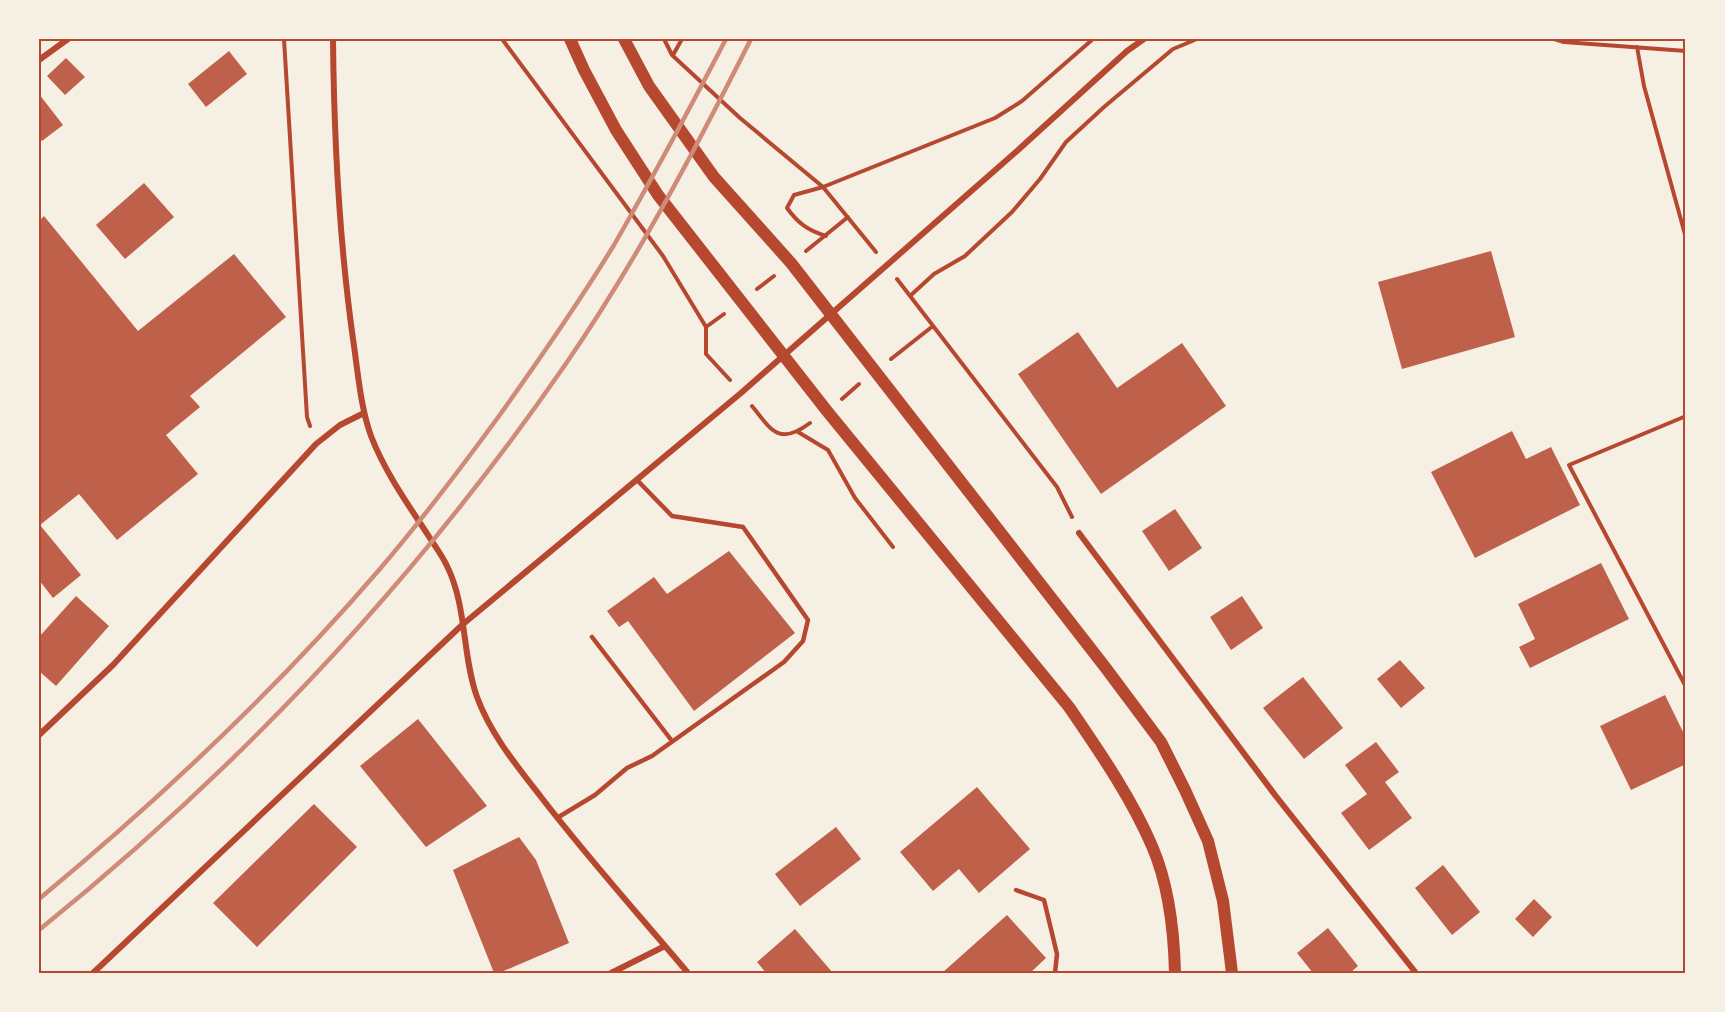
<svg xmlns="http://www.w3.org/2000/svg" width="1725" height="1012" font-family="'Open Sans',sans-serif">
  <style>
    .building { fill: #bf614a }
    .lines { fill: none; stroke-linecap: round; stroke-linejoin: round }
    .path { stroke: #b5482f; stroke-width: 4 }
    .service { stroke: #b5482f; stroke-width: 4.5 }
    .minor { stroke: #b5482f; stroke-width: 6 }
    .secondary { stroke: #b5482f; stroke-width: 12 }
    .rail { stroke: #cf8b77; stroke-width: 4.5 }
    .neatline { fill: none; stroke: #b5482f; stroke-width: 2 }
  </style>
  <rect width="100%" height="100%" fill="#f6efe4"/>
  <!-- building -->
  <path class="building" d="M 229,51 L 247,74 L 206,107 L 188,84 Z
    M 66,58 L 85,77 L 65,95 L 47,76 Z
    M 39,94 L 63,125 L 42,141 L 39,138 Z
    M 144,183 L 174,217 L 125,259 L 96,225 Z
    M 44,216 L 138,331 L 234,254 L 286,317 L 190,396 L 200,407 L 166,435 L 198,474 L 117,540 L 79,494 L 40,525 L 81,575 L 53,598 L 39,580 L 39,221 Z
    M 1491,251 L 1515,337 L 1402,369 L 1378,282 Z
    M 1078,332 L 1117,388 L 1182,343 L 1226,406 L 1101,494 L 1018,374 Z
    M 1512,431 L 1526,459 L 1551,447 L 1580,505 L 1475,558 L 1431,472 Z
    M 1175,509 L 1202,548 L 1169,571 L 1142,531 Z
    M 729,551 L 795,633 L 694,711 L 628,621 L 619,627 L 607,611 L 654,577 L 667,594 Z
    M 1601,563 L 1629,619 L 1530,668 L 1519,647 L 1535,639 L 1518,604 Z
    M 76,596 L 109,626 L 56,686 L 39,671 L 39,637 Z
    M 1242,596 L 1263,628 L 1231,650 L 1210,617 Z
    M 1400,660 L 1425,688 L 1401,708 L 1377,679 Z
    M 1303,677 L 1343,728 L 1304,759 L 1263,708 Z
    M 1665,695 L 1686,738 L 1686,764 L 1631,790 L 1600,726 Z
    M 418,719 L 487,806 L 426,847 L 360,766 Z
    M 1376,742 L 1399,772 L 1385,782 L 1412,818 L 1369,850 L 1341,813 L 1367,794 L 1345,765 Z
    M 977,787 L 1030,849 L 979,893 L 959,869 L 933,891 L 900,852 Z
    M 314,804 L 357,847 L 257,947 L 213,903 Z
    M 836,827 L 861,859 L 800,906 L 775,874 Z
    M 519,837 L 536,860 L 569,943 L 499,973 L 494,973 L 453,870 Z
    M 1443,865 L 1480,912 L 1452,935 L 1415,888 Z
    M 1534,899 L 1552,917 L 1533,937 L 1515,919 Z
    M 1007,915 L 1046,958 L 1030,973 L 942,973 Z
    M 1328,928 L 1358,966 L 1350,973 L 1313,973 L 1297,953 Z
    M 795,929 L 833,973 L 766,973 L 757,962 Z"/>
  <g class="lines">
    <!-- path -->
    <path class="path" d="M 284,39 L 307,417 L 310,426
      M 502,39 L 663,256 L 706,327 L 706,354 L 730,380
      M 664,39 L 672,55 L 740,118 L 823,187 L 876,252
      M 1554,39 L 1564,42 L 1686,51
      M 1637,47 L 1644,86 L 1686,238
      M 673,55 L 682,39
      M 826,236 C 807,230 798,223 787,208 L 794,195 L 823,187 L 995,118 L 1022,101 L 1093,39
      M 806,251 L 848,217
      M 897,279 L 1057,487 L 1072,517
      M 757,289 L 774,276
      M 910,296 L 934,274 L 965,256 L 1012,212 L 1040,179 L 1066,142 L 1104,107 L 1173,49 L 1197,39
      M 706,327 L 724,314
      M 891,359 L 933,326
      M 842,399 L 859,384
      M 752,406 C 772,431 779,446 810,423
      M 1686,416 L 1569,465 L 1686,687
      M 798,432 L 828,450 L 855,498 L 893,547"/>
    <!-- service -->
    <path class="service" d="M 592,637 L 672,741
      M 557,818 L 595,795 L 627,768 L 652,756 L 784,662 L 803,641 L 808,620 L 743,527 L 672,516 L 637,480
      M 1016,890 L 1044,900 L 1057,954 L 1055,973"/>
    <!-- minor -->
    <path class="minor" d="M 333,39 C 334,140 339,239 353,339 C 358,372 360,405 371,436 C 385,472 407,503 428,535 C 434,545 442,555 447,566 C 467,606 462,655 477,697 C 491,735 517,766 541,797 C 588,858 639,915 688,973
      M 39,60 L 68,39
      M 1079,533 L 1275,795 L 1416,973
      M 39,735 L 113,665 L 316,444 L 340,425 L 364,413
      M 93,973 L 462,625 L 741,393 L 1017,151 L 1127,51 L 1144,39
      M 611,973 L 665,946"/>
    <!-- secondary -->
    <path class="secondary" d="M 570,39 L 584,70 L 616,130 L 658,195 L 827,411 L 1069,707 C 1099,751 1131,797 1152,846 C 1169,885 1174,931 1175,973
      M 624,39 L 649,86 L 714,177 L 791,263 L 1105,667 L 1161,742 L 1185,790 L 1208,841 L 1223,901 L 1232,973"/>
    <!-- rail -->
    <path class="rail" d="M 39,899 C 161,798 276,690 379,570 C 421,521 461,468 499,416 C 539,360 578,304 614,245 C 653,177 690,108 726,39
      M 39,930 C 240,768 418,578 565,365 C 636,262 695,150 751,39"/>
  </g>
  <!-- border -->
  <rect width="1725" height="1012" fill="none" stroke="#f6efe4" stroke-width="81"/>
  <rect x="40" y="40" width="1644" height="932" class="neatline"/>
</svg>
